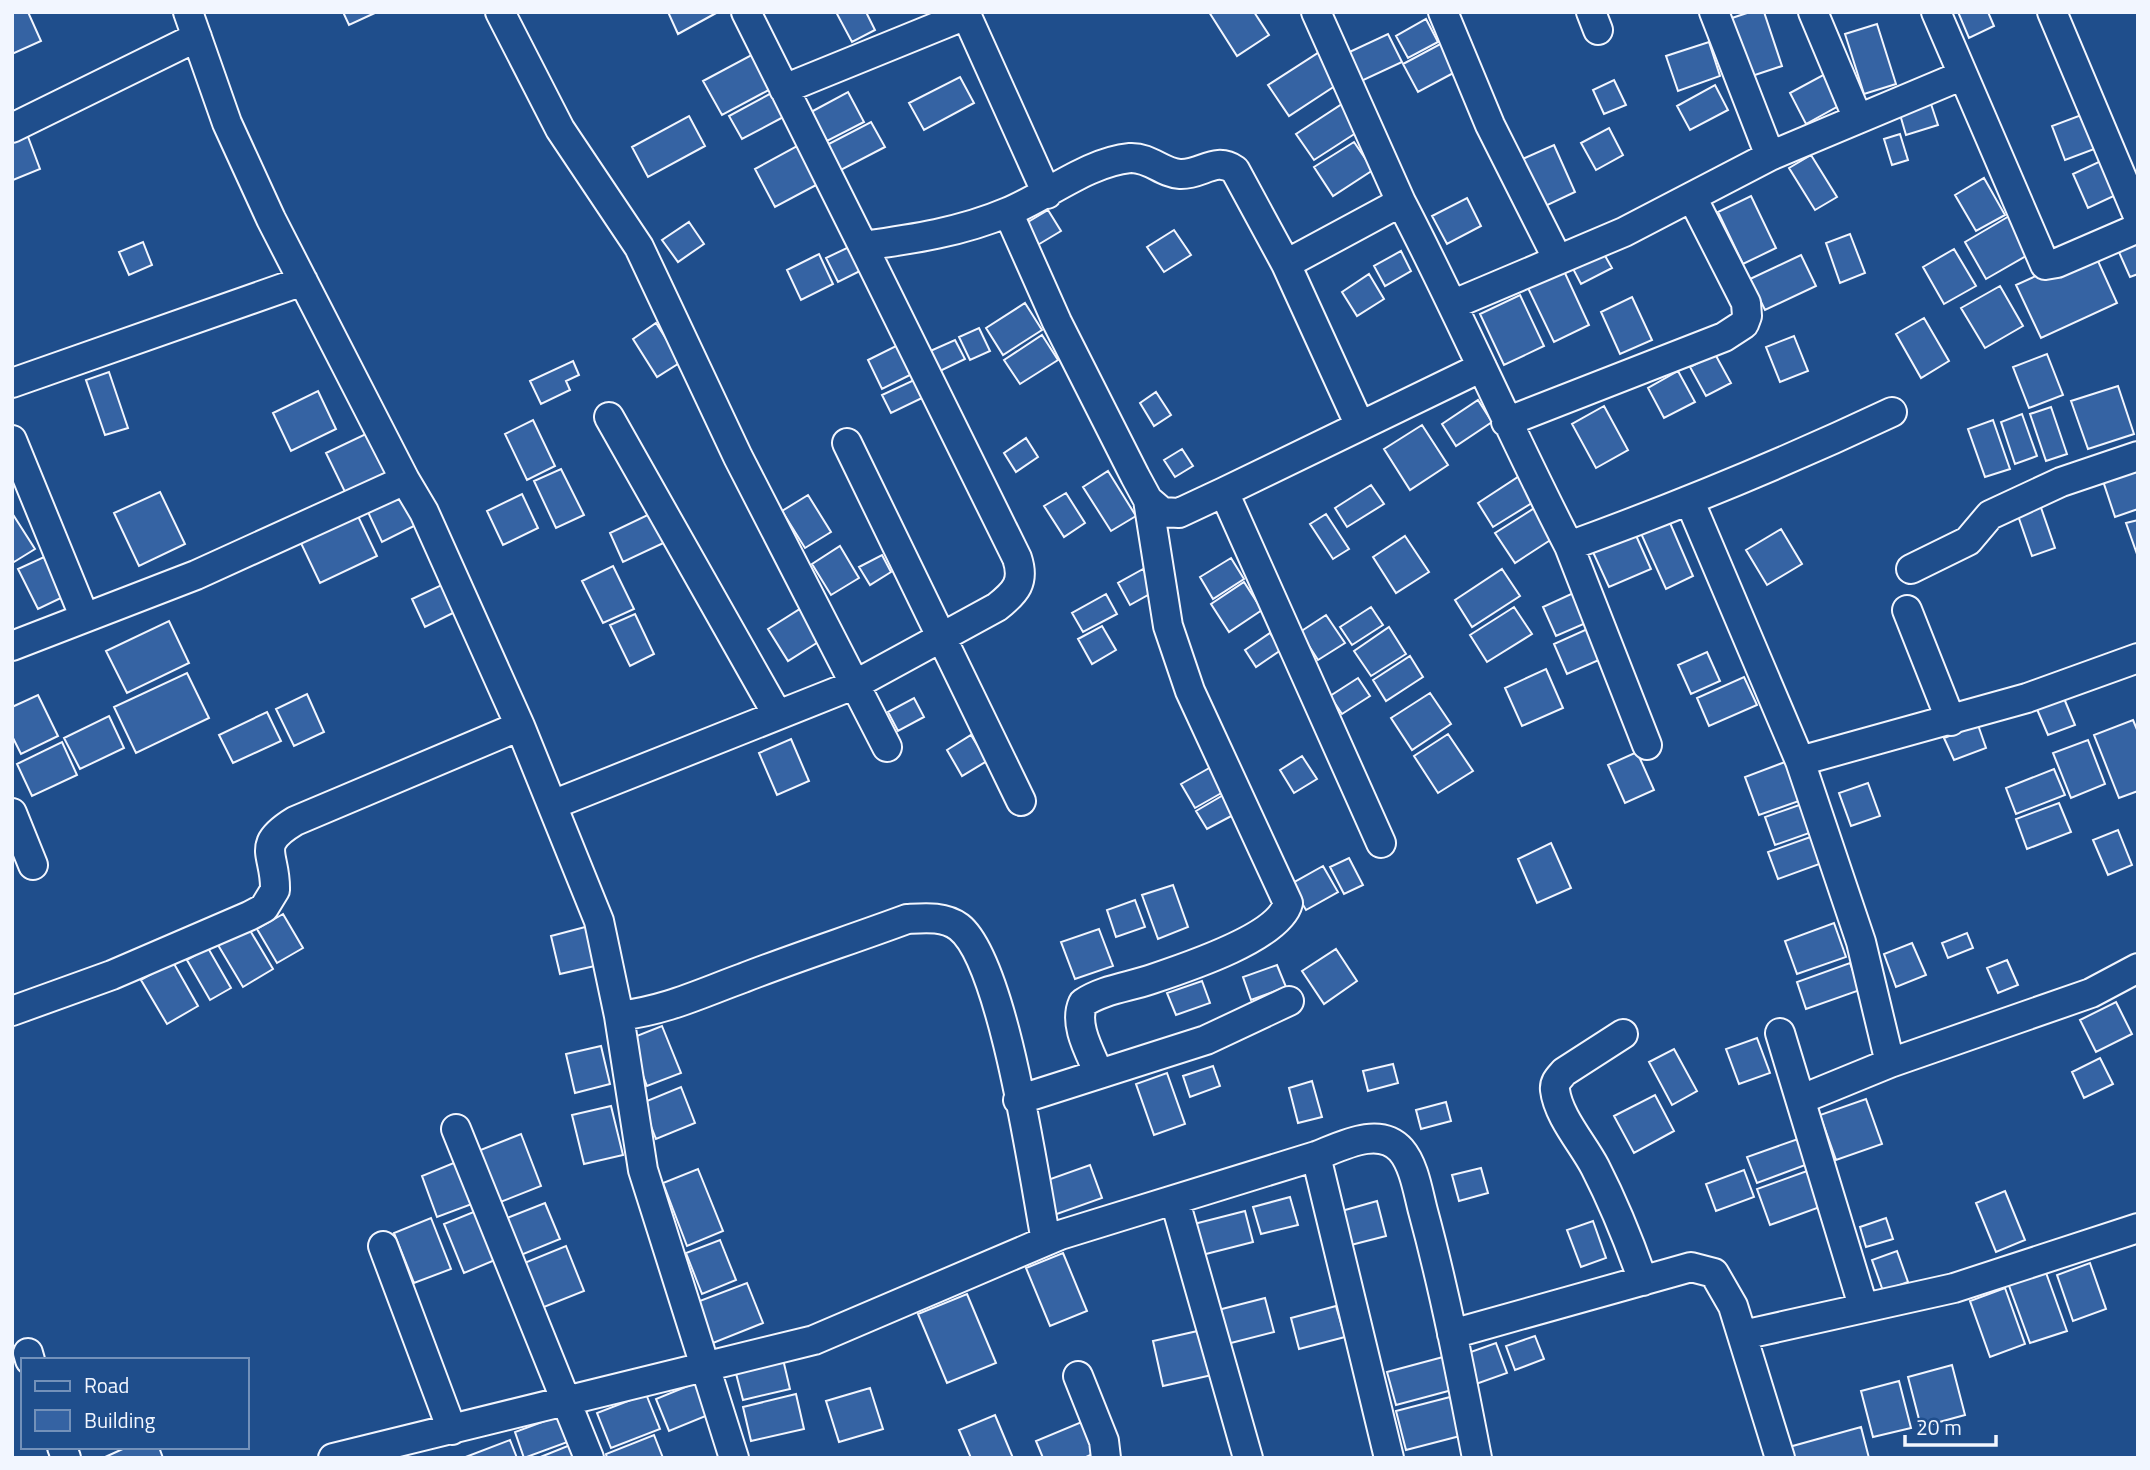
<svg xmlns="http://www.w3.org/2000/svg" width="2150" height="1470" font-family="'Titillium Web',sans-serif">
  <style>
    .building { fill: #3563a3; stroke: #f2f6ff; stroke-width: 2 }
    .lines { fill: none; stroke-linecap: round; stroke-linejoin: round }
    .street-casing { stroke: #f2f6ff; stroke-width: 32 }
    .street { stroke: #1f4e8c; stroke-width: 28 }
  </style>
  <rect width="100%" height="100%" fill="#1f4e8c"/>
  <!-- building -->
  <path class="building" d="M 12,12 L 28,12 L 41,41 L 12,54 Z
    M 343,12 L 377,12 L 349,25 Z
    M 668,12 L 718,12 L 678,34 Z
    M 836,12 L 866,12 L 875,30 L 852,42 Z
    M 1209,12 L 1254,12 L 1269,35 L 1237,56 Z
    M 1750,12 L 1764,12 L 1782,66 L 1749,77 L 1729,19 Z
    M 1958,12 L 1988,12 L 1994,26 L 1969,38 Z
    M 1426,19 L 1438,42 L 1408,58 L 1396,36 Z
    M 1877,24 L 1896,84 L 1864,94 L 1845,34 Z
    M 1388,34 L 1402,62 L 1357,83 L 1343,55 Z
    M 1444,42 L 1459,70 L 1418,92 L 1403,64 Z
    M 1709,42 L 1720,76 L 1678,91 L 1666,56 Z
    M 759,51 L 778,85 L 722,115 L 703,81 Z
    M 1321,51 L 1341,82 L 1289,116 L 1268,85 Z
    M 1825,74 L 1842,104 L 1806,124 L 1790,93 Z
    M 960,77 L 974,103 L 924,130 L 909,103 Z
    M 1614,80 L 1626,105 L 1604,114 L 1593,90 Z
    M 1715,85 L 1728,110 L 1690,130 L 1677,106 Z
    M 777,90 L 789,114 L 742,139 L 729,116 Z
    M 848,92 L 864,122 L 827,141 L 811,112 Z
    M 1930,101 L 1938,125 L 1906,135 L 1899,111 Z
    M 1342,104 L 1359,131 L 1314,160 L 1296,134 Z
    M 2084,114 L 2097,148 L 2065,160 L 2052,126 Z
    M 689,116 L 705,146 L 648,177 L 632,147 Z
    M 871,122 L 885,147 L 837,172 L 823,147 Z
    M 1609,128 L 1623,155 L 1596,170 L 1581,143 Z
    M 27,134 L 40,169 L 13,180 L 12,139 Z
    M 1900,134 L 1908,160 L 1892,165 L 1884,139 Z
    M 1354,142 L 1373,170 L 1333,196 L 1314,167 Z
    M 1554,145 L 1575,192 L 1539,209 L 1518,161 Z
    M 797,146 L 818,184 L 775,207 L 755,169 Z
    M 1811,155 L 1837,197 L 1815,210 L 1789,168 Z
    M 2103,160 L 2118,194 L 2088,208 L 2073,174 Z
    M 1984,178 L 2005,215 L 1976,231 L 1955,195 Z
    M 1751,196 L 1776,248 L 1743,264 L 1718,212 Z
    M 1467,198 L 1481,226 L 1447,244 L 1432,216 Z
    M 1048,210 L 1061,231 L 1036,246 L 1023,225 Z
    M 2011,215 L 2033,252 L 1986,279 L 1965,242 Z
    M 689,222 L 704,244 L 678,262 L 662,240 Z
    M 1174,230 L 1191,255 L 1164,272 L 1147,247 Z
    M 1850,234 L 1865,273 L 1840,283 L 1826,243 Z
    M 143,242 L 152,265 L 129,275 L 119,252 Z
    M 2138,242 L 2138,274 L 2130,277 L 2118,250 Z
    M 851,246 L 862,270 L 838,282 L 826,258 Z
    M 1600,247 L 1612,268 L 1581,284 L 1570,263 Z
    M 1954,249 L 1976,286 L 1944,304 L 1923,267 Z
    M 2093,250 L 2117,303 L 2041,338 L 2016,285 Z
    M 1401,251 L 1411,271 L 1385,286 L 1374,266 Z
    M 819,254 L 833,284 L 801,300 L 787,270 Z
    M 1801,255 L 1816,286 L 1765,310 L 1750,279 Z
    M 1564,271 L 1589,325 L 1554,342 L 1528,288 Z
    M 1369,274 L 1384,299 L 1357,316 L 1342,292 Z
    M 2000,286 L 2023,326 L 1985,348 L 1961,308 Z
    M 1520,295 L 1544,346 L 1504,365 L 1480,314 Z
    M 1632,297 L 1652,340 L 1620,354 L 1601,312 Z
    M 1025,303 L 1042,330 L 1003,355 L 986,328 Z
    M 1924,318 L 1949,361 L 1921,378 L 1896,334 Z
    M 656,323 L 681,362 L 657,377 L 633,339 Z
    M 979,328 L 990,351 L 970,360 L 959,337 Z
    M 1042,335 L 1058,360 L 1020,384 L 1004,360 Z
    M 1794,336 L 1808,371 L 1780,382 L 1766,347 Z
    M 955,340 L 965,359 L 938,372 L 928,352 Z
    M 898,345 L 912,374 L 882,389 L 868,360 Z
    M 1715,354 L 1731,383 L 1706,396 L 1690,367 Z
    M 2047,354 L 2063,395 L 2029,408 L 2013,367 Z
    M 573,361 L 579,375 L 566,381 L 570,390 L 541,404 L 530,381 Z
    M 1678,371 L 1695,402 L 1664,418 L 1648,388 Z
    M 109,372 L 128,428 L 105,435 L 86,380 Z
    M 914,380 L 922,398 L 891,413 L 882,395 Z
    M 2118,386 L 2134,434 L 2088,449 L 2071,401 Z
    M 318,391 L 336,429 L 291,451 L 273,413 Z
    M 1156,392 L 1171,415 L 1154,426 L 1140,403 Z
    M 1478,400 L 1492,422 L 1456,446 L 1442,424 Z
    M 1604,406 L 1628,450 L 1596,468 L 1572,424 Z
    M 2051,407 L 2067,454 L 2046,461 L 2030,414 Z
    M 2022,414 L 2037,456 L 2015,464 L 2001,422 Z
    M 533,420 L 555,466 L 527,480 L 505,434 Z
    M 1993,420 L 2010,469 L 1985,477 L 1968,429 Z
    M 1422,425 L 1448,465 L 1410,490 L 1384,449 Z
    M 370,432 L 390,473 L 346,494 L 326,453 Z
    M 1026,438 L 1038,457 L 1016,472 L 1004,453 Z
    M 1182,449 L 1193,466 L 1175,477 L 1164,460 Z
    M 2138,465 L 2138,509 L 2115,517 L 2102,478 Z
    M 561,469 L 584,515 L 556,528 L 534,481 Z
    M 1108,471 L 1136,516 L 1111,531 L 1083,487 Z
    M 1524,473 L 1540,498 L 1493,527 L 1478,503 Z
    M 1371,485 L 1384,504 L 1347,527 L 1335,508 Z
    M 160,492 L 185,544 L 139,566 L 114,513 Z
    M 1066,493 L 1085,523 L 1064,537 L 1044,506 Z
    M 401,494 L 416,525 L 382,542 L 367,510 Z
    M 522,494 L 538,528 L 503,545 L 487,511 Z
    M 808,495 L 831,532 L 805,548 L 782,511 Z
    M 2038,499 L 2055,548 L 2032,556 L 2015,507 Z
    M 1536,507 L 1555,537 L 1515,563 L 1495,533 Z
    M 658,510 L 672,539 L 623,562 L 610,533 Z
    M 356,512 L 377,556 L 320,583 L 299,539 Z
    M 12,513 L 35,549 L 14,562 L 12,559 Z
    M 1326,514 L 1349,549 L 1333,559 L 1310,524 Z
    M 1667,516 L 1693,576 L 1666,589 L 1639,529 Z
    M 2138,520 L 2138,557 L 2126,523 Z
    M 1781,529 L 1802,564 L 1767,585 L 1746,550 Z
    M 1634,531 L 1651,569 L 1609,587 L 1592,550 Z
    M 1405,536 L 1429,572 L 1396,593 L 1373,557 Z
    M 840,546 L 859,578 L 831,595 L 812,564 Z
    M 882,555 L 891,572 L 870,585 L 859,567 Z
    M 44,557 L 63,597 L 38,609 L 18,569 Z
    M 1231,558 L 1244,579 L 1213,599 L 1200,577 Z
    M 613,566 L 634,609 L 603,623 L 582,581 Z
    M 1143,569 L 1155,591 L 1130,605 L 1118,583 Z
    M 1502,569 L 1520,596 L 1472,627 L 1455,600 Z
    M 448,582 L 461,609 L 425,627 L 412,599 Z
    M 1244,582 L 1262,610 L 1229,632 L 1211,604 Z
    M 1582,589 L 1595,619 L 1556,636 L 1543,607 Z
    M 1106,594 L 1117,614 L 1083,632 L 1072,613 Z
    M 803,607 L 823,639 L 788,661 L 768,629 Z
    M 1371,607 L 1383,625 L 1352,645 L 1340,627 Z
    M 1514,607 L 1532,634 L 1487,662 L 1470,635 Z
    M 635,614 L 654,654 L 630,666 L 610,625 Z
    M 1326,615 L 1345,643 L 1318,660 L 1300,632 Z
    M 169,621 L 189,663 L 127,693 L 106,651 Z
    M 1102,626 L 1116,650 L 1092,664 L 1078,639 Z
    M 1594,626 L 1608,656 L 1567,674 L 1554,644 Z
    M 1389,627 L 1406,654 L 1371,676 L 1354,651 Z
    M 1270,633 L 1281,650 L 1256,667 L 1245,650 Z
    M 1707,652 L 1720,681 L 1691,694 L 1678,665 Z
    M 1410,656 L 1423,677 L 1386,701 L 1373,680 Z
    M 1546,669 L 1563,708 L 1522,726 L 1505,688 Z
    M 187,673 L 209,718 L 136,753 L 114,707 Z
    M 1744,677 L 1757,705 L 1709,726 L 1697,698 Z
    M 1358,678 L 1370,696 L 1342,714 L 1330,696 Z
    M 1430,693 L 1451,724 L 1412,750 L 1391,718 Z
    M 307,694 L 324,732 L 294,746 L 276,709 Z
    M 38,695 L 58,736 L 21,754 L 12,736 L 12,707 Z
    M 2063,696 L 2075,725 L 2048,735 L 2036,707 Z
    M 914,698 L 924,717 L 898,731 L 888,712 Z
    M 267,712 L 281,741 L 233,763 L 219,735 Z
    M 109,716 L 124,748 L 80,769 L 64,738 Z
    M 2133,720 L 2138,732 L 2138,791 L 2119,798 L 2094,735 Z
    M 1978,725 L 1986,748 L 1954,760 L 1944,738 Z
    M 1448,734 L 1473,771 L 1438,793 L 1414,756 Z
    M 971,735 L 987,761 L 962,776 L 947,750 Z
    M 791,739 L 809,781 L 777,795 L 759,753 Z
    M 2088,740 L 2105,784 L 2071,798 L 2053,753 Z
    M 62,742 L 77,775 L 32,796 L 17,764 Z
    M 1637,752 L 1654,790 L 1625,803 L 1608,765 Z
    M 1302,756 L 1317,779 L 1294,793 L 1280,770 Z
    M 1785,762 L 1799,801 L 1759,815 L 1745,777 Z
    M 1211,767 L 1225,791 L 1195,808 L 1181,784 Z
    M 2054,769 L 2065,795 L 2016,814 L 2006,788 Z
    M 1868,783 L 1880,816 L 1851,826 L 1839,793 Z
    M 1225,794 L 1237,813 L 1207,829 L 1196,811 Z
    M 1805,803 L 1815,831 L 1775,845 L 1765,817 Z
    M 2059,803 L 2071,832 L 2027,849 L 2016,819 Z
    M 2118,830 L 2132,865 L 2108,875 L 2093,840 Z
    M 1816,835 L 1825,862 L 1778,879 L 1768,852 Z
    M 1551,843 L 1571,888 L 1537,903 L 1518,859 Z
    M 1349,858 L 1363,885 L 1344,894 L 1330,867 Z
    M 1323,866 L 1338,892 L 1306,910 L 1291,884 Z
    M 1173,885 L 1188,927 L 1158,939 L 1142,895 Z
    M 1135,900 L 1145,927 L 1116,937 L 1107,910 Z
    M 283,914 L 303,948 L 277,963 L 257,929 Z
    M 1834,923 L 1846,957 L 1797,974 L 1785,941 Z
    M 589,926 L 599,965 L 560,974 L 551,936 Z
    M 248,927 L 273,969 L 243,987 L 218,945 Z
    M 1099,929 L 1113,966 L 1075,979 L 1061,942 Z
    M 1967,933 L 1973,948 L 1948,958 L 1942,943 Z
    M 1912,943 L 1926,975 L 1896,987 L 1884,954 Z
    M 208,948 L 231,988 L 210,1000 L 187,960 Z
    M 1336,949 L 1357,981 L 1324,1004 L 1302,971 Z
    M 2007,960 L 2018,985 L 1998,993 L 1987,968 Z
    M 173,962 L 198,1006 L 167,1024 L 141,980 Z
    M 1850,963 L 1860,990 L 1806,1009 L 1797,982 Z
    M 1277,965 L 1286,987 L 1251,1000 L 1243,977 Z
    M 1202,981 L 1210,1003 L 1176,1015 L 1167,993 Z
    M 2116,1002 L 2132,1034 L 2096,1052 L 2080,1020 Z
    M 662,1026 L 681,1073 L 647,1086 L 629,1039 Z
    M 1757,1038 L 1770,1073 L 1739,1084 L 1726,1049 Z
    M 601,1046 L 610,1084 L 575,1093 L 566,1054 Z
    M 1674,1049 L 1697,1091 L 1672,1105 L 1649,1062 Z
    M 2100,1058 L 2113,1084 L 2084,1098 L 2072,1072 Z
    M 1393,1064 L 1398,1083 L 1368,1091 L 1363,1071 Z
    M 1213,1066 L 1220,1086 L 1190,1097 L 1183,1076 Z
    M 1167,1073 L 1185,1124 L 1154,1135 L 1136,1084 Z
    M 1312,1081 L 1322,1117 L 1298,1123 L 1289,1088 Z
    M 681,1087 L 695,1123 L 656,1139 L 642,1103 Z
    M 1655,1095 L 1674,1131 L 1634,1153 L 1614,1116 Z
    M 1866,1099 L 1882,1144 L 1836,1160 L 1820,1115 Z
    M 1446,1102 L 1451,1121 L 1421,1129 L 1416,1110 Z
    M 611,1106 L 623,1155 L 584,1164 L 572,1115 Z
    M 521,1134 L 541,1186 L 498,1203 L 478,1151 Z
    M 1798,1139 L 1808,1164 L 1757,1183 L 1747,1157 Z
    M 456,1162 L 472,1204 L 437,1217 L 422,1176 Z
    M 1090,1165 L 1102,1198 L 1054,1215 L 1042,1182 Z
    M 1481,1168 L 1488,1193 L 1459,1201 L 1452,1175 Z
    M 698,1169 L 723,1231 L 687,1246 L 663,1183 Z
    M 1744,1170 L 1754,1197 L 1716,1211 L 1706,1184 Z
    M 1807,1171 L 1820,1207 L 1770,1225 L 1757,1189 Z
    M 2005,1191 L 2025,1240 L 1996,1252 L 1976,1203 Z
    M 1290,1197 L 1298,1225 L 1261,1234 L 1253,1207 Z
    M 1377,1201 L 1386,1236 L 1347,1246 L 1338,1212 Z
    M 545,1203 L 560,1239 L 521,1255 L 507,1218 Z
    M 476,1211 L 495,1260 L 464,1273 L 444,1224 Z
    M 1245,1211 L 1253,1242 L 1202,1255 L 1194,1224 Z
    M 431,1218 L 451,1269 L 414,1283 L 394,1233 Z
    M 1886,1218 L 1893,1239 L 1866,1247 L 1860,1227 Z
    M 1593,1221 L 1606,1258 L 1581,1267 L 1567,1230 Z
    M 720,1240 L 736,1280 L 702,1294 L 686,1253 Z
    M 566,1246 L 584,1291 L 534,1311 L 517,1266 Z
    M 1897,1251 L 1908,1282 L 1883,1291 L 1872,1260 Z
    M 1063,1253 L 1087,1311 L 1050,1326 L 1026,1268 Z
    M 2090,1263 L 2106,1309 L 2073,1321 L 2057,1275 Z
    M 2045,1270 L 2067,1331 L 2030,1343 L 2008,1283 Z
    M 747,1283 L 763,1323 L 713,1343 L 697,1302 Z
    M 2005,1288 L 2025,1344 L 1990,1357 L 1970,1301 Z
    M 967,1294 L 996,1363 L 947,1383 L 918,1314 Z
    M 1265,1298 L 1274,1332 L 1227,1344 L 1218,1310 Z
    M 1336,1306 L 1345,1337 L 1299,1349 L 1291,1318 Z
    M 1202,1330 L 1212,1375 L 1163,1386 L 1153,1341 Z
    M 1535,1336 L 1544,1359 L 1515,1370 L 1506,1346 Z
    M 1496,1343 L 1507,1373 L 1476,1384 L 1465,1354 Z
    M 782,1355 L 790,1389 L 743,1400 L 734,1366 Z
    M 1443,1357 L 1452,1390 L 1396,1405 L 1387,1372 Z
    M 1952,1365 L 1965,1415 L 1921,1427 L 1908,1377 Z
    M 700,1381 L 713,1413 L 669,1431 L 656,1399 Z
    M 1899,1381 L 1911,1428 L 1873,1437 L 1861,1391 Z
    M 870,1388 L 883,1429 L 839,1442 L 826,1401 Z
    M 646,1394 L 660,1429 L 611,1448 L 597,1413 Z
    M 796,1394 L 804,1429 L 751,1441 L 743,1407 Z
    M 1450,1397 L 1460,1436 L 1406,1450 L 1396,1411 Z
    M 561,1415 L 573,1440 L 524,1458 L 515,1432 Z
    M 995,1415 L 1013,1458 L 971,1458 L 959,1430 Z
    M 1084,1421 L 1097,1452 L 1084,1458 L 1043,1458 L 1036,1441 Z
    M 1861,1427 L 1869,1458 L 1792,1458 L 1789,1447 Z
    M 654,1435 L 663,1458 L 607,1458 L 606,1454 Z
    M 510,1440 L 517,1458 L 463,1458 Z
    M 575,1443 L 581,1458 L 538,1458 Z
    M 127,1447 L 159,1447 L 163,1458 L 103,1458 Z"/>
  <g class="lines">
    <defs>
      <path id="street" d="M 188,12 L 227,123 L 271,219 L 405,480 L 424,512 L 520,726 L 599,921 L 619,1016 L 643,1170 L 734,1458
        M 500,12 L 560,129 L 639,247 L 738,457 L 887,747
        M 746,12 L 863,246
        M 965,12 L 1047,194
        M 1443,12 L 1490,125 L 1558,260
        M 1591,12 L 1598,30
        M 1714,12 L 1770,156
        M 1813,12 L 1858,119
        M 1936,12 L 2045,265 L 2057,263 L 2138,228
        M 2052,12 L 2138,216
        M 784,89 L 966,15
        M 12,128 L 197,37
        M 1401,202 C 1460,315 1510,432 1569,546 C 1679,506 1786,462 1892,412
        M 1008,212 L 1057,322 L 1135,476 L 1148,500 L 1162,512 L 1179,513 L 1224,492 L 1482,367
        M 1286,264 L 1360,426
        M 1454,304 L 1624,232 L 1770,156 L 1963,75
        M 12,383 L 303,281
        M 609,417 L 777,714
        M 1506,422 L 1724,337 L 1744,324 L 1747,316 L 1746,303 L 1692,197
        M 12,440 L 84,616
        M 847,443 L 1021,801
        M 1224,492 L 1381,843
        M 1690,502 L 1800,761 L 2027,698 L 2138,658
        M 1569,546 L 1647,745
        M 1911,569 L 1968,541 L 1990,515 L 2061,482 L 2138,456
        M 1907,610 L 1951,721
        M 12,646 L 196,575 L 405,480
        M 1800,761 L 1861,942 L 1890,1063
        M 552,805 L 856,684 L 997,607 C 1016,592 1025,582 1017,558 L 863,246 C 913,239 961,232 1008,212 C 1047,196 1088,162 1130,158 C 1150,157 1162,173 1180,174 C 1202,175 1215,156 1235,170 L 1286,264 L 1401,202 L 1316,12
        M 12,813 L 33,865
        M 12,1011 L 112,975 L 249,916 L 264,908 L 275,890 C 276,853 254,846 295,821 L 520,726
        M 619,1016 C 667,1010 699,994 743,978 C 797,957 853,939 907,919 C 925,918 944,916 959,927 C 1004,962 1034,1178 1046,1241
        M 1780,1033 L 1863,1306
        M 1623,1034 L 1564,1072 C 1559,1078 1554,1082 1555,1090 C 1558,1116 1583,1144 1595,1167 C 1614,1204 1629,1241 1643,1281
        M 1099,1074 C 1091,1054 1073,1025 1083,1003 C 1102,990 1128,987 1149,980 C 1182,969 1279,938 1288,903 L 1190,691 L 1168,626 L 1148,500
        M 1802,1099 L 1890,1063 L 2091,993 L 2138,968
        M 1018,1100 L 1206,1040 L 1289,1001
        M 456,1129 L 589,1458
        M 1316,1156 L 1389,1458
        M 1175,1201 L 1248,1458
        M 383,1246 L 452,1430
        M 1452,1334 L 1691,1267 L 1714,1273 L 1733,1306 L 1780,1458
        M 1743,1335 L 1954,1288 L 2138,1228
        M 28,1353 L 30,1360
        M 1078,1376 L 1104,1441 L 1106,1458
        M 62,1447 L 66,1458
        M 333,1458 L 814,1340 L 1060,1235 L 1316,1156 C 1340,1147 1379,1125 1401,1150 C 1414,1165 1418,1192 1423,1211 C 1445,1292 1461,1375 1477,1458"/>
    </defs>
    <!-- street casing -->
    <use href="#street" class="street-casing"/>
    <!-- street -->
    <use href="#street" class="street"/>
  </g>
  <!-- border -->
  <rect width="2150" height="1470" fill="none" stroke="#f2f6ff" stroke-width="28"/>
  <!-- legend -->
  <rect x="21" y="1358" width="228" height="91" fill="#1f4e8c" stroke="#7391ba" stroke-width="2"/>
  <rect x="35" y="1381" width="35" height="10" fill="#1f4e8c" stroke="#7391ba" stroke-width="2"/>
  <text x="84" y="1393" font-size="21" fill="#f2f6ff">Road</text>
  <rect x="35" y="1410" width="35" height="21" fill="#3563a3" stroke="#7391ba" stroke-width="2"/>
  <text x="84" y="1428" font-size="21" fill="#f2f6ff">Building</text>
  <!-- scale -->
  <path d="M1905 1435v10h91v-10" fill="none" stroke="#f2f6ff" stroke-width="3.5"/>
  <text x="1916" y="1435" font-size="21" fill="#f2f6ff" stroke="#1f4e8c" stroke-width="5" paint-order="stroke">20 m</text>
</svg>
